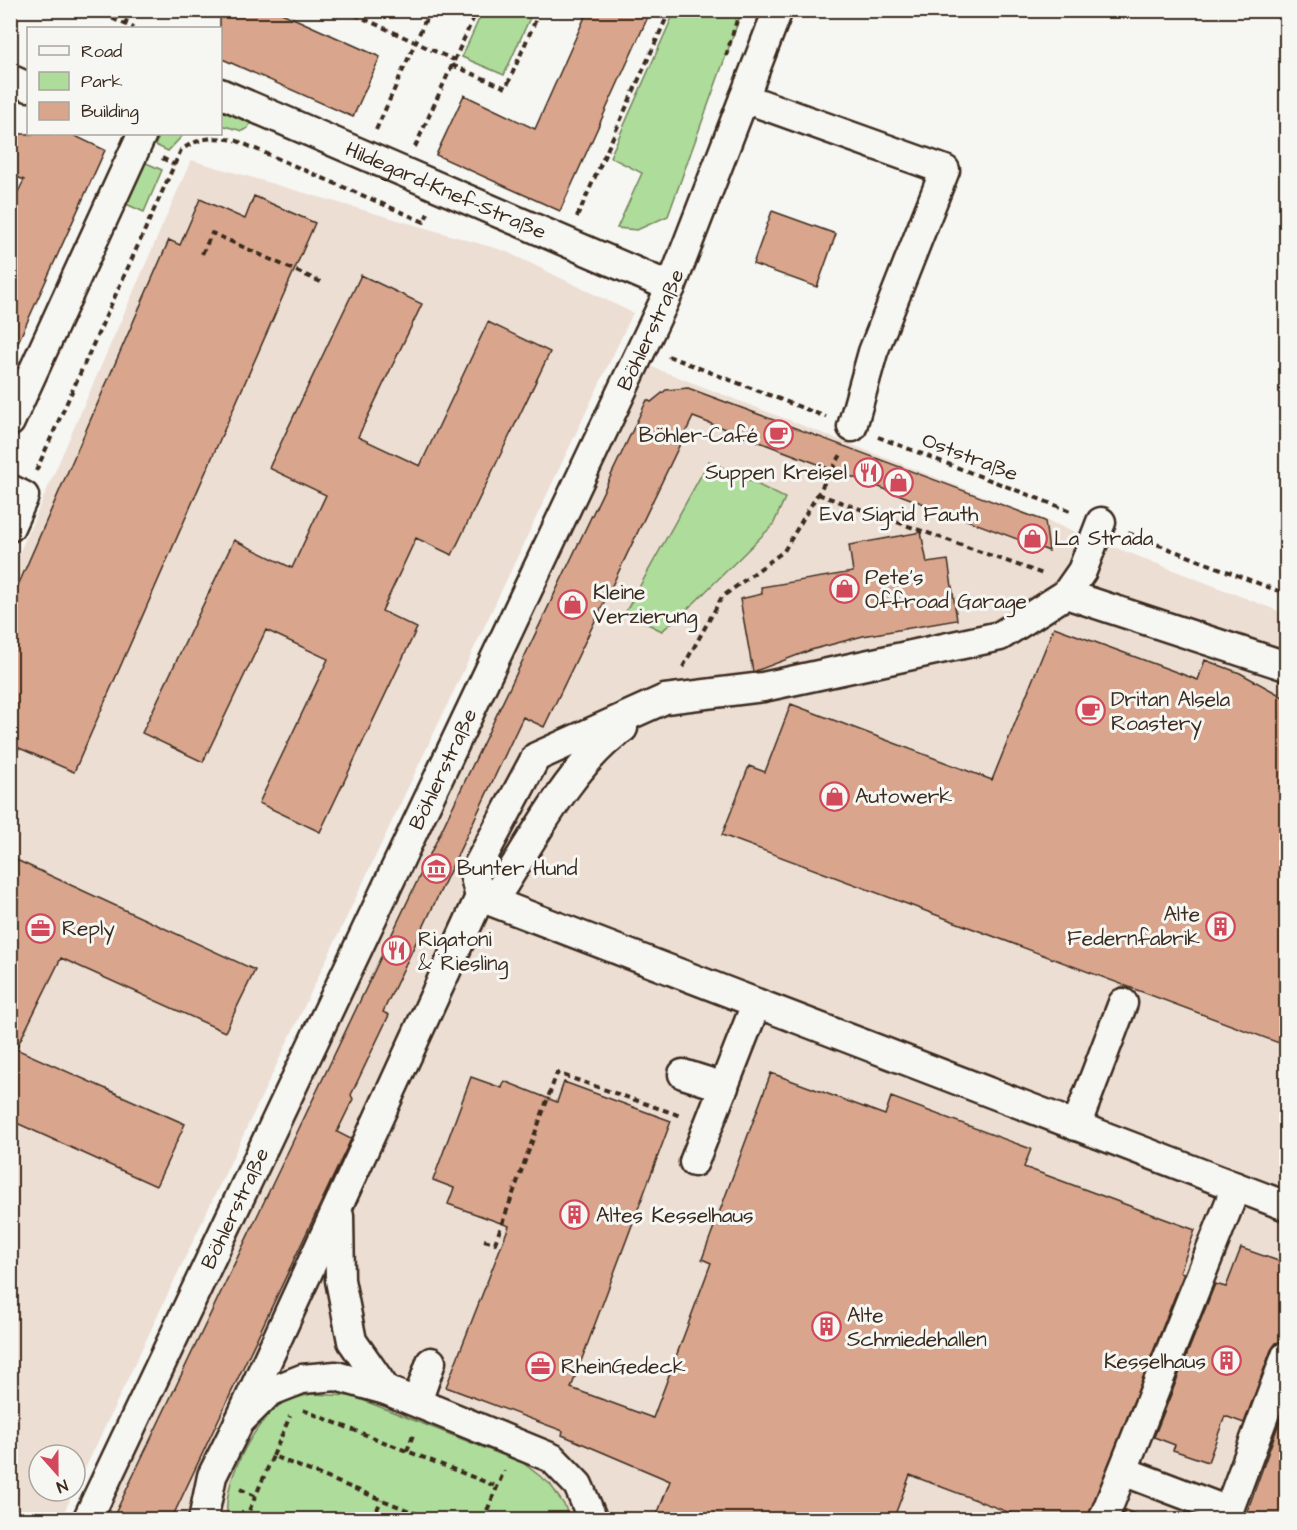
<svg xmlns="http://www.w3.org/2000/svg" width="1297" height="1530" font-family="'Architects Daughter',sans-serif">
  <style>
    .built { fill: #edded4 }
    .green { fill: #aedc9b; stroke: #74835c; stroke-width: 1.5 }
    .building { fill: #d9a68d; stroke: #3b2a1e; stroke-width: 1.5 }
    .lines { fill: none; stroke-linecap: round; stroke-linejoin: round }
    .minor-casing { stroke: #3b2a1e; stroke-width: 33 }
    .path { stroke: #3b2a1e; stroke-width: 4; stroke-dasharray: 6 4.5; stroke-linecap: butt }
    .minor { stroke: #f6f6f2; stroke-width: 28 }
    .labels { text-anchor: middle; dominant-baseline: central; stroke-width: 6; stroke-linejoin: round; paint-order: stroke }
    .street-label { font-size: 21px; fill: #3b2a1e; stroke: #f6f6f2 }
    .poi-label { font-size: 21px; fill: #3b2a1e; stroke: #f6f6f2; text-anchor: start }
  </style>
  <rect width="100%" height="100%" fill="#f6f6f2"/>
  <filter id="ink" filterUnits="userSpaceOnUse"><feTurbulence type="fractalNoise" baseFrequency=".0167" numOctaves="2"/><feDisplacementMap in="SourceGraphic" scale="12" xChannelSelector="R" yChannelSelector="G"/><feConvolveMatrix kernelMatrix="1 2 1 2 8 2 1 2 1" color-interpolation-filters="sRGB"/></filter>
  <g filter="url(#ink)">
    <!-- built -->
    <path class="built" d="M 191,160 L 505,251 L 633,313 L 75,1490 L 75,1455 L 39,1455 L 39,1491 L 74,1491 L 61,1519 L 11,1520 L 11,572 Z
      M 647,365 L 1286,614 L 1286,1519 L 97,1520 Z"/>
    <!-- green -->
    <path class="green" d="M 483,10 L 533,11 L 504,75 L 462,57 Z
      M 675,11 L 742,11 L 668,216 L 637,230 L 617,228 L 642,173 L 610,157 Z
      M 221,105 L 253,116 L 248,128 L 242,131 L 221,125 Z
      M 161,134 L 184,134 L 168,151 L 155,145 Z
      M 144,162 L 162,170 L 144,212 L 126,204 Z
      M 709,461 L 785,498 L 773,525 L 694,603 L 662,631 L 625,613 Z
      M 311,1394 L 352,1396 L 523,1463 L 550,1484 L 565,1506 L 569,1519 L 228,1519 C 220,1487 253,1423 280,1405 C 288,1399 301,1397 311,1394 Z"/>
    <!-- building -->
    <path class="building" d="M 220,10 L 275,10 L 380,57 L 353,117 L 220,58 Z
      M 588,10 L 651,10 L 560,211 L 436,155 L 464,95 L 535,129 Z
      M 10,134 L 71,134 L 105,150 L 10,360 L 10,208 L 24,180 L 10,174 Z
      M 254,196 L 315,223 L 74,772 L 10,744 L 10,604 L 169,240 L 180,245 L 200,199 L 245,219 Z
      M 772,211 L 836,234 L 817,287 L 753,264 Z
      M 361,275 L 422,304 L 358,437 L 420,466 L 488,322 L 550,352 L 452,555 L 416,538 L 382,611 L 417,628 L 320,832 L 259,803 L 328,659 L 266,630 L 203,762 L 142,733 L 234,540 L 292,568 L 326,495 L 269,468 Z
      M 688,388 L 1045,521 L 1049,551 L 693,417 L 544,727 L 523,717 L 383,1012 L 389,1015 L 351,1095 L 353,1099 L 337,1132 L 351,1139 L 171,1520 L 112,1520 L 647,400 L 651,402 L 666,390 Z
      M 921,532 L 927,563 L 948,560 L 957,620 L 863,636 L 811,650 L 753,672 L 740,599 L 762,594 L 761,587 L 853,572 L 849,545 Z
      M 1054,627 L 1198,680 L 1205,660 L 1240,673 L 1287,699 L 1287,1046 L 722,835 L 749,766 L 765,772 L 791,704 L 992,780 Z
      M 10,857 L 255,970 L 225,1032 L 61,958 L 16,1049 L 185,1124 L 156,1186 L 10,1120 Z
      M 771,1073 L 885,1115 L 891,1097 L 1031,1149 L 1024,1167 L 1195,1230 L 1180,1272 L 1184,1273 L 1087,1520 L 1029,1520 L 910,1475 L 893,1520 L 655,1520 L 670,1481 L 562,1435 L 563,1431 L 446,1387 L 509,1226 L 448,1204 L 454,1188 L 433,1180 L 471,1077 L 502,1088 L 504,1081 L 557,1102 L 564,1082 L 671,1121 L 571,1388 L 653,1418 L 711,1263 L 702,1259 Z
      M 1241,1248 L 1287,1264 L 1287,1340 L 1276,1343 L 1271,1350 L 1244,1423 L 1225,1416 L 1208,1462 L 1173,1450 L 1175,1445 L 1154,1437 L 1215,1284 L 1226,1287 Z
      M 1287,1402 L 1287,1520 L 1244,1520 L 1275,1434 Z
      M 1125,1510 L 1143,1517 L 1143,1520 L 1121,1520 Z"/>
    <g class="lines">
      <defs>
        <g id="minor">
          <path d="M 10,79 L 28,87"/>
          <path id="s1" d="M 220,93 L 671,287"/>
          <path d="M 744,98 L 945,170 L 873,352 L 852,427"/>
          <path d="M 10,422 L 142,134"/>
          <path d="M 10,489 L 24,496 L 10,527"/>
          <path d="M 1066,594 L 1286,666"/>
          <path d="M 480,897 L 474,873 L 536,757 L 665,699 L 763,687 L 1000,636 L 1066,594 L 1082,571 L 1101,522"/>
          <path d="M 493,901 C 528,848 572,762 623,728"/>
          <path d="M 683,1074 L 724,1087"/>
          <path d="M 1076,1126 L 1123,1003"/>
          <path d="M 694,1162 L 756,1004"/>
          <path d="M 339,1216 L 340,1280 L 352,1341 L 386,1390"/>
          <path d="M 417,1402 L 431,1362"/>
          <path d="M 239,1422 L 480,897 L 1286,1206"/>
          <path d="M 1123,1471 L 1228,1511"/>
          <path id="s2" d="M 87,1520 L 671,287 L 778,10"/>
          <path d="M 203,1520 L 212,1476 L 239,1422 L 269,1392 L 302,1379 L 336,1376 L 386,1390 L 552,1458 L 578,1485 L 593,1520"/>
          <path d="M 1103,1520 L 1236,1187"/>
          <path d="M 1225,1520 L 1286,1356"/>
        </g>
      </defs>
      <!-- minor casing -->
      <use href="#minor" class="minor-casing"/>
      <!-- path -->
      <path class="path" d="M 93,10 L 134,28
        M 345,10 L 454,60
        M 125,25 L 130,10
        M 726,56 L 740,10
        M 452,65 L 506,88 L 540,10
        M 376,130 L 430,10
        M 415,147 L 477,10
        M 162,158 L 175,165
        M 577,217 L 670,10
        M 202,254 L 212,233 L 323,283
        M 668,356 L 826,417
        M 878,437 L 1073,512
        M 36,471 L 181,150 C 200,137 212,137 235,140 L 424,222 L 428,213
        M 818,494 L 1043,574
        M 1128,533 L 1286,594
        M 683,667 L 722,597 L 784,551 L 842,453
        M 484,1240 L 495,1243 L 557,1073 L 681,1116
        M 303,1410 L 498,1487
        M 407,1451 L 414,1432
        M 273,1456 L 290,1416
        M 240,1489 L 255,1496
        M 245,1520 L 273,1456 L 432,1520
        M 373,1520 L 381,1500
        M 483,1520 L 504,1471"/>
      <!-- minor -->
      <use href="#minor" class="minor"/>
    </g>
  </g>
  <!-- icons -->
  <defs>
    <symbol id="cafe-ring" viewBox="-11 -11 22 22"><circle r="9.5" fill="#f6f6f2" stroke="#d1495b" stroke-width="1.5"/><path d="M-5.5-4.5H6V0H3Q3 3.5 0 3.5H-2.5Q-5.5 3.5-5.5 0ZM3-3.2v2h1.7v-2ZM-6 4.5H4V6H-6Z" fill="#d1495b"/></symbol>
    <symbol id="restaurant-ring" viewBox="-11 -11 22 22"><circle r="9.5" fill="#f6f6f2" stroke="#d1495b" stroke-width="1.5"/><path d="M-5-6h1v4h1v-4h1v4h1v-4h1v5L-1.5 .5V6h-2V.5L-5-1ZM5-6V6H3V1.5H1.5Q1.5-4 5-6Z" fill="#d1495b"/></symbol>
    <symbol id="shop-ring" viewBox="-11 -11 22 22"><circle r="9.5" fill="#f6f6f2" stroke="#d1495b" stroke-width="1.5"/><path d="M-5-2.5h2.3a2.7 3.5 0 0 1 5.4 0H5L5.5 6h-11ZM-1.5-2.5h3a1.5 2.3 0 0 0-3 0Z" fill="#d1495b"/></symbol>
    <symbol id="museum-ring" viewBox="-11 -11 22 22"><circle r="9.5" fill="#f6f6f2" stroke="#d1495b" stroke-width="1.5"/><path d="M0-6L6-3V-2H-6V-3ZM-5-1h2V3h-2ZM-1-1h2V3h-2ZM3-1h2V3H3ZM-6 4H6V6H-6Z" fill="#d1495b"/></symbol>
    <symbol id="building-ring" viewBox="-11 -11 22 22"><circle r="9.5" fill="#f6f6f2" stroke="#d1495b" stroke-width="1.5"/><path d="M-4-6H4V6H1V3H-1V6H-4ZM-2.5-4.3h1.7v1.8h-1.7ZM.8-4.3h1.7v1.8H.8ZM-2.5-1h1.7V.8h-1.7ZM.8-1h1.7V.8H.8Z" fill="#d1495b"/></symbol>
    <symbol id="office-ring" viewBox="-11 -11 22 22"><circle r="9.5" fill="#f6f6f2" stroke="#d1495b" stroke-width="1.5"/><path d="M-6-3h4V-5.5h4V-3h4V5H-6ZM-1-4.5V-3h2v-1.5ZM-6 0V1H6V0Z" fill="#d1495b"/></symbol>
  </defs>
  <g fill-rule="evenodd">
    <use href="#cafe-ring" x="762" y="418" width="33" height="33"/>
    <use href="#restaurant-ring" x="852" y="456" width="33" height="33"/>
    <use href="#shop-ring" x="882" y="466" width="33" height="33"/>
    <use href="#shop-ring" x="1016" y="522" width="33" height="33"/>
    <use href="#shop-ring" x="828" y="572" width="33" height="33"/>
    <use href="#shop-ring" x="556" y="588" width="33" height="33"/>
    <use href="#cafe-ring" x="1074" y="694" width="33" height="33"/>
    <use href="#shop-ring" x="818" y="780" width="33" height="33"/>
    <use href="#museum-ring" x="420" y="852" width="33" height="33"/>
    <use href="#building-ring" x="1204" y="910" width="33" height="33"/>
    <use href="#office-ring" x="24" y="912" width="33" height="33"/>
    <use href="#restaurant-ring" x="380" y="934" width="33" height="33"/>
    <use href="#building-ring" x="558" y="1198" width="33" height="33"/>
    <use href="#building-ring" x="810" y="1310" width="33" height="33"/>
    <use href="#building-ring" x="1210" y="1344" width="33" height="33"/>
    <use href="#office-ring" x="524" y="1350" width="33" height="33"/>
  </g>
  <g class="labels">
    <!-- street labels -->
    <g class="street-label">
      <text stroke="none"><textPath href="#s1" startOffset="246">Hildegard-Knef-Straße</textPath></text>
      <text stroke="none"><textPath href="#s2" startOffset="1317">Böhlerstraße</textPath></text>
      <text transform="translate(970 457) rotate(21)">Oststraße</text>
      <text stroke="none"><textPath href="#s2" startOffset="831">Böhlerstraße</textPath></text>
      <text stroke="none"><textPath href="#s2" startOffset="345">Böhlerstraße</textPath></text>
    </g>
    <!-- poi labels -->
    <g class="poi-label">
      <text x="758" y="435" text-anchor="end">Böhler-Café</text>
      <text x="847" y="472" text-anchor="end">Suppen Kreisel</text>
      <text x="899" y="514" text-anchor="middle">Eva Sigrid Fauth</text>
      <text x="1054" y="538">La Strada</text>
      <text x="865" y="577">Pete's<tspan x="865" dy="24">Offroad Garage</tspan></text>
      <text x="593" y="592">Kleine<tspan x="593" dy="24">Verzierung</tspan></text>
      <text x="1111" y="699">Dritan Alsela<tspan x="1111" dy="24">Roastery</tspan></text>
      <text x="855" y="796">Autowerk</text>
      <text x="457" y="868">Bunter Hund</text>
      <text x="1200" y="914" text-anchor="end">Alte<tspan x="1200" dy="24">Federnfabrik</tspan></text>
      <text x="62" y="928">Reply</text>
      <text x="418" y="939">Rigatoni<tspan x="418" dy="24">&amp; Riesling</tspan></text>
      <text x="596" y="1215">Altes Kesselhaus</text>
      <text x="847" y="1315">Alte<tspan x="847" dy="24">Schmiedehallen</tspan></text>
      <text x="1206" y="1361" text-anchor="end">Kesselhaus</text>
      <text x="561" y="1366">RheinGedeck</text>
    </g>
  </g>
  <!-- margin -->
  <rect width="1297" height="1530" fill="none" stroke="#f6f6f2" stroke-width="36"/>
  <rect x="18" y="18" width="1261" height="1494" fill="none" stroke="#3b2a1e" stroke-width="2" filter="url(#ink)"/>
  <!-- legend -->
  <rect x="27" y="27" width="195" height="108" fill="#f6f6f2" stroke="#aba49d" stroke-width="1.5"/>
  <rect x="39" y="46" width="30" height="9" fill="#f6f6f2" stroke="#aba49d" stroke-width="1.5"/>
  <text x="81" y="57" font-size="18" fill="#3b2a1e">Road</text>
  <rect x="39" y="72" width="30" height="18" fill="#aedc9b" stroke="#aba49d" stroke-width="1.5"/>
  <text x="81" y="87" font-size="18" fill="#3b2a1e">Park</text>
  <rect x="39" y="102" width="30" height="18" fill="#d9a68d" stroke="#aba49d" stroke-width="1.5"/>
  <text x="81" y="117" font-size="18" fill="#3b2a1e">Building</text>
  <!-- north arrow -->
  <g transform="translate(57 1473) rotate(159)"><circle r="28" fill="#f6f6f2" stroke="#aba49d" stroke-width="1.5"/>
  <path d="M0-4.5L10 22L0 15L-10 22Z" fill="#d1495b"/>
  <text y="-9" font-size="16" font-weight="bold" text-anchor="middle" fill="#3b2a1e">N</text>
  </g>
</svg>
